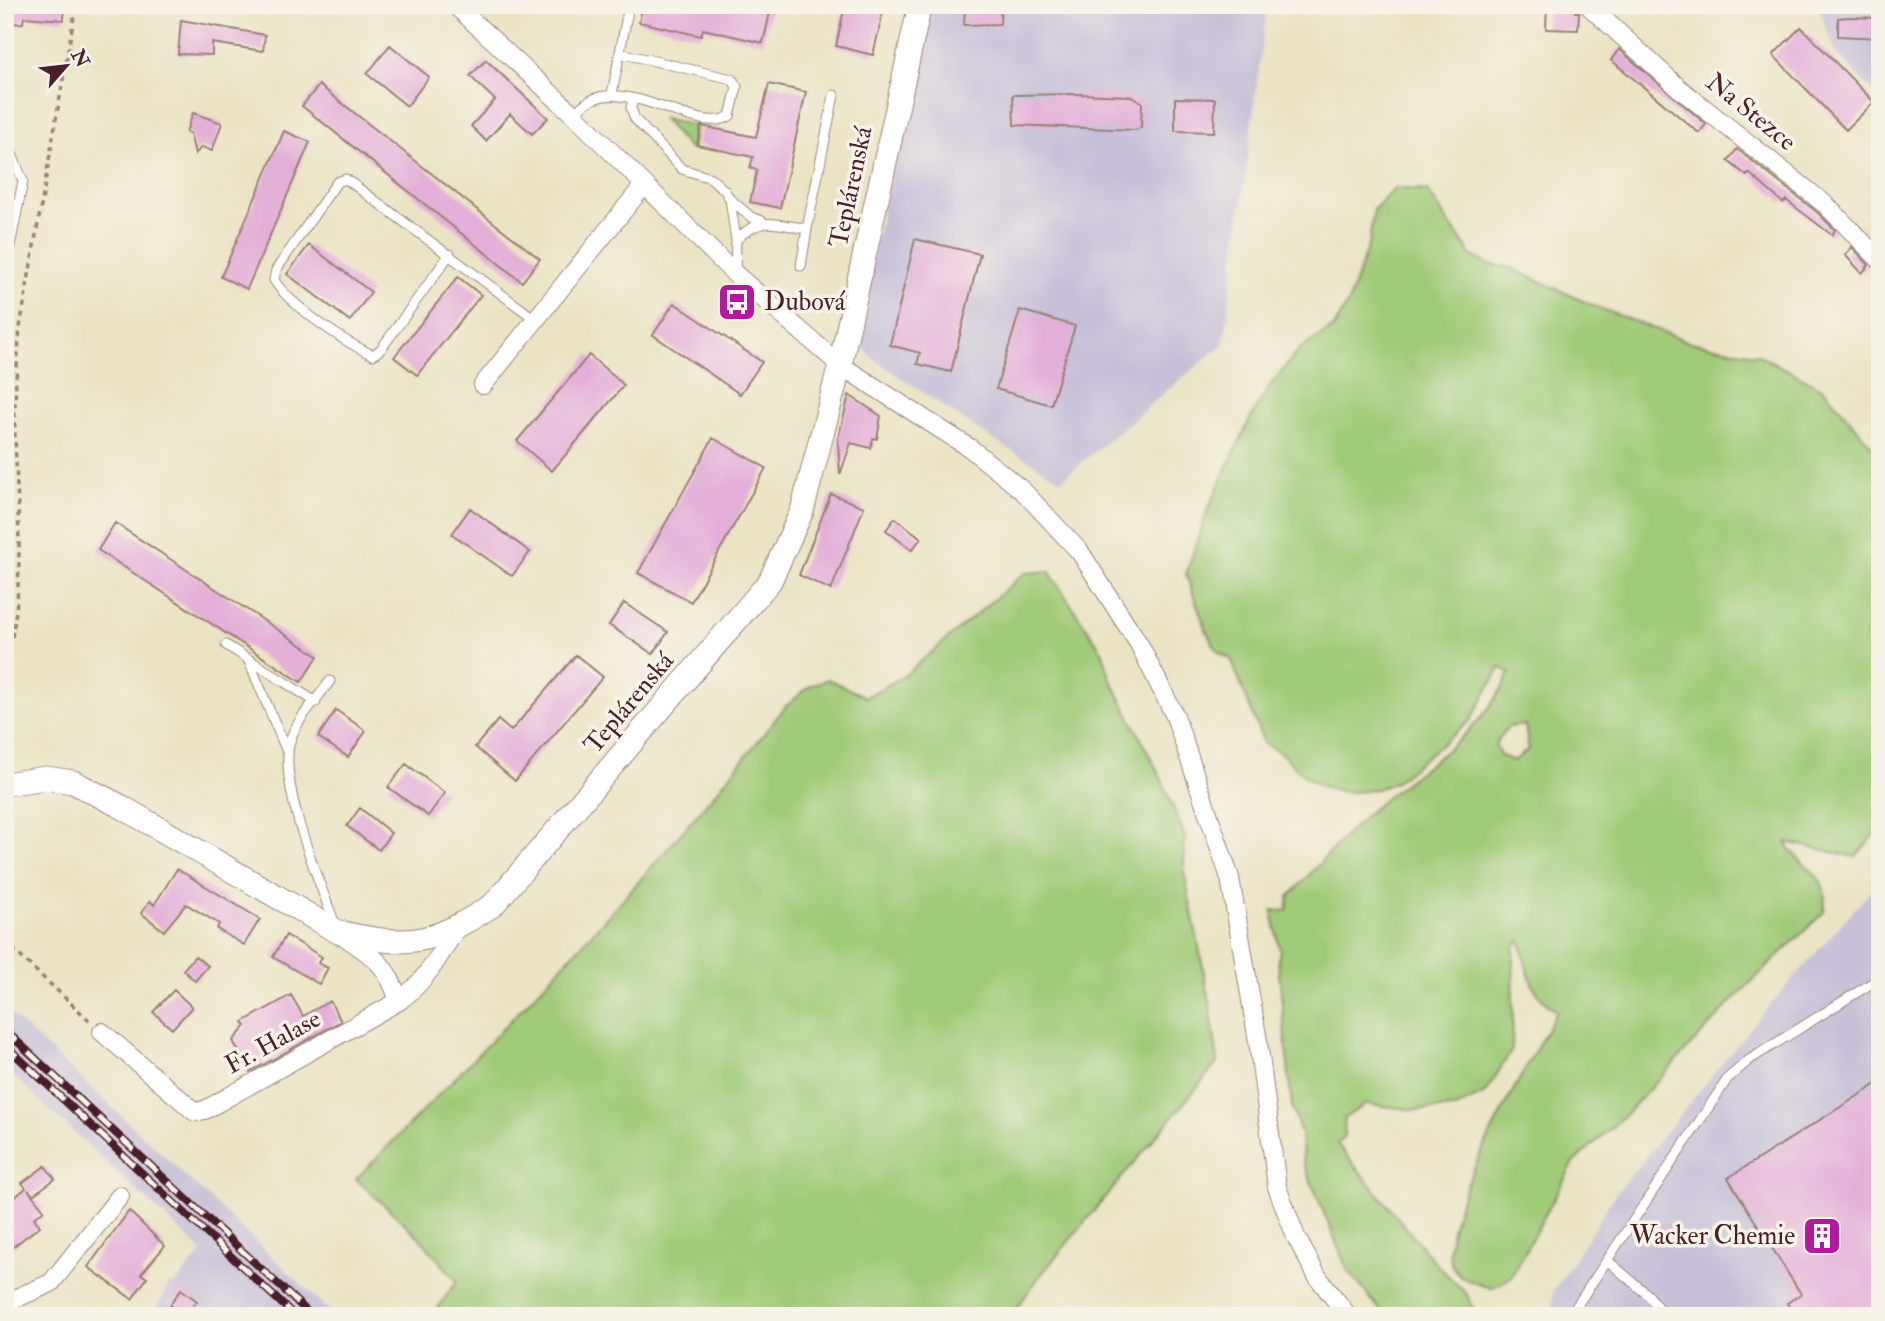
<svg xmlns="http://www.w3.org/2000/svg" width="1885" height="1321" font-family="'IM FELL Double Pica',serif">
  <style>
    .industrial { fill: #c7c0d8 }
    .green { fill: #a0cb78; stroke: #757552; stroke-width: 2; fill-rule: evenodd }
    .building { fill: #e4afd9 }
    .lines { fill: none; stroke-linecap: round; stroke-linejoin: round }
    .service-casing { stroke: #9a8278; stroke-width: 11 }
    .minor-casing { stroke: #9a8278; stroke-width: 20 }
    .tertiary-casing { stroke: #9a8278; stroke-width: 25 }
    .path { stroke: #9a8278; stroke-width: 3.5; stroke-dasharray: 5 5; stroke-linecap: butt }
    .service { stroke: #fff; stroke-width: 9 }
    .minor { stroke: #fff; stroke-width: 18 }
    .tertiary { stroke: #fff; stroke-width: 23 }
    .rail-casing { stroke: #4a1f2b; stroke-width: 8 }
    .rail { stroke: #f7f3e8; stroke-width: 5; stroke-dasharray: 16; stroke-linecap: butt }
    .labels { text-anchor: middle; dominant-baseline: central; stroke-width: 7; stroke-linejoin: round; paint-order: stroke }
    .street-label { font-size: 26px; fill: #4a1f2b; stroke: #f7f3e8 }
    .poi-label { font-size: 26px; fill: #4a1f2b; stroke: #f7f3e8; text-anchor: start }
  </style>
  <rect width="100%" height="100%" fill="#f7f3e8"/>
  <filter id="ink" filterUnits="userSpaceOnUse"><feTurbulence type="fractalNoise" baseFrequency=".0143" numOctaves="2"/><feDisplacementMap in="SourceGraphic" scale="14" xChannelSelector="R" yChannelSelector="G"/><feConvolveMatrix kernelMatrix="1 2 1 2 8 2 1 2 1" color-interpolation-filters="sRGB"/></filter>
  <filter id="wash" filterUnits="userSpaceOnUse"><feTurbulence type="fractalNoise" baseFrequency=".00686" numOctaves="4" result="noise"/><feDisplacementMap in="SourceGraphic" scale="28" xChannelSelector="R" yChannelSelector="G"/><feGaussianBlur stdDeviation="1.57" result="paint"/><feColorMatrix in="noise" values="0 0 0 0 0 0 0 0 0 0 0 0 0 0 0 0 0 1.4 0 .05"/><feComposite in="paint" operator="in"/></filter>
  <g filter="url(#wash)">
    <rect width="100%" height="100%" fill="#ebe4c4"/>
    <!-- industrial -->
    <path class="industrial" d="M 929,5 L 1267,5 L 1224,343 L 1061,480 L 984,434 L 871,357 L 862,345 L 856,328 Z
      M 1819,8 L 1880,12 L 1880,99 L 1835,52 Z
      M 1880,880 L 1880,1316 L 1552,1316 L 1553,1292 L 1614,1196 L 1758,1019 Z
      M 5,1009 L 129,1123 L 335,1316 L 154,1316 L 169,1283 L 174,1285 L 203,1252 L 5,1068 Z"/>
    <!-- green -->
    <path class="green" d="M 663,119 L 696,126 L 692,150 L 689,149 Z
      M 1395,188 L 1427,191 L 1472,256 L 1488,264 L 1511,268 L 1594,306 L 1689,342 L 1759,355 L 1824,389 L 1880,456 L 1880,829 L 1855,857 L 1786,842 C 1804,874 1830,869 1824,912 L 1746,987 L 1630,1110 L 1574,1162 L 1511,1277 L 1492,1288 C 1476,1284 1459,1280 1452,1265 C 1431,1222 1534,1056 1557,1011 C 1529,994 1528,970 1520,940 L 1514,947 L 1512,1050 L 1485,1093 L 1455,1108 L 1416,1110 L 1366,1104 L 1345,1118 L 1344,1137 L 1337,1144 L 1436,1264 L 1466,1293 L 1477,1316 L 1385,1316 L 1348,1271 L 1303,1162 L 1301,1133 L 1292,1108 L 1278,961 L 1280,950 L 1272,910 L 1287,911 L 1289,897 C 1313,871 1337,843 1363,818 C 1414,769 1481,740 1510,672 L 1500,668 L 1470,721 L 1395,782 C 1367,795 1332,797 1306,777 C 1290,764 1284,751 1264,744 L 1231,659 L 1218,652 L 1207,632 L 1186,574 L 1208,509 L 1251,417 L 1271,384 L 1300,349 L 1334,327 L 1349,301 L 1369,242 L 1374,209 ZM 1525,725 L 1529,749 L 1514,761 L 1501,756 L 1495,744 L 1508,727 Z
      M 1049,571 L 1103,653 L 1110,678 L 1161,778 L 1185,837 L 1184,871 L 1210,1004 L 1218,1062 L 1039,1277 L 1011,1316 L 432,1316 L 457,1281 L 419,1237 L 356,1179 C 506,1027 654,875 785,707 L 810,686 L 828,679 L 866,697 L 905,675 L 1025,573 Z"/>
    <g id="blocks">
      <!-- building -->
      <path class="building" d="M 5,5 L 64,5 L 64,20 L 24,17 L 23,23 L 5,24 Z
        M 643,5 L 760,5 L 771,8 L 763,43 L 703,29 L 701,36 L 639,22 Z
        M 845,5 L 884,8 L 873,55 L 836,46 Z
        M 965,5 L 1001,5 L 1000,24 L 964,25 Z
        M 1547,5 L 1575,6 L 1575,12 L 1579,12 L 1578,30 L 1546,29 Z
        M 1849,17 L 1880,18 L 1880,38 L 1838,36 L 1838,18 Z
        M 181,20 L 265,35 L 263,51 L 212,43 L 212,55 L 178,54 Z
        M 1801,27 L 1874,102 L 1846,130 L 1773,55 Z
        M 390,45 L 429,77 L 407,106 L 367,74 Z
        M 1619,49 L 1706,124 L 1699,133 L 1611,60 Z
        M 486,60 L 548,118 L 532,134 L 510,114 L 486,141 L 471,126 L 495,100 L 470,76 Z
        M 769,84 L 806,92 L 780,208 L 750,202 L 757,170 L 750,168 L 753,157 L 697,145 L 701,126 L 756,137 Z
        M 319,85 L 540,259 L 522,282 L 302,106 Z
        M 1077,94 L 1130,96 L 1142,102 L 1141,127 L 1136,130 L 1014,125 L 1013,95 Z
        M 1175,98 L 1215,99 L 1214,132 L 1175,131 Z
        M 193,113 L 222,123 L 212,151 L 202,147 L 195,154 L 190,133 L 186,132 Z
        M 284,131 L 310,142 L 247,289 L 221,277 Z
        M 1737,149 L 1818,213 L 1835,230 L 1832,235 L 1786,200 L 1783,203 L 1749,173 L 1747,176 L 1728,161 Z
        M 915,239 L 980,254 L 951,372 L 917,364 L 920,353 L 890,345 Z
        M 309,245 L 371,292 L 350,321 L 287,274 Z
        M 1852,247 L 1869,265 L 1862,273 L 1845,255 Z
        M 458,277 L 481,295 L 417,375 L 394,357 Z
        M 674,303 L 762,362 L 740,394 L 653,335 Z
        M 1020,310 L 1075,326 L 1051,405 L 996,389 Z
        M 589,355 L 624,385 L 552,471 L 517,441 Z
        M 849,395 L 881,416 L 877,439 L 873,438 L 871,448 L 851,443 L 840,475 L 838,439 Z
        M 713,438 L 766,468 L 691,602 L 638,573 Z
        M 831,494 L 864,507 L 831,590 L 799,575 Z
        M 470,508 L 530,552 L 512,576 L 452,534 Z
        M 895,518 L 921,538 L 912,550 L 886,530 Z
        M 115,523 L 318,656 L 301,682 L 98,550 Z
        M 624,603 L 668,632 L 653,654 L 609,625 Z
        M 576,655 L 603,677 L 515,781 L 475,747 L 498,720 L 511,731 Z
        M 336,710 L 366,731 L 348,757 L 318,737 Z
        M 406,764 L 445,793 L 428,816 L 388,787 Z
        M 360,808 L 391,833 L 379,850 L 347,826 Z
        M 177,869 L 260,919 L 244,945 L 217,929 L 219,924 L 186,904 L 164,931 L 141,913 L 150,901 L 154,905 Z
        M 286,935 L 322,957 L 318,963 L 328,968 L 319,984 L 273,957 Z
        M 195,956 L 208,966 L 195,981 L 183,970 Z
        M 174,990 L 192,1007 L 172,1029 L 153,1012 Z
        M 291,995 L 303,1016 L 330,1001 L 341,1021 L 250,1072 L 233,1041 L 246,1026 L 243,1022 Z
        M 1880,1082 L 1880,1316 L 1796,1316 L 1787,1303 L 1801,1294 L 1728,1178 Z
        M 45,1166 L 55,1179 L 33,1195 L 28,1190 L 44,1210 L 34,1218 L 40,1226 L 5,1253 L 5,1205 L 26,1188 L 22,1183 Z
        M 129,1211 L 165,1246 L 141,1274 L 147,1278 L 132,1299 L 88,1267 Z
        M 181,1289 L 197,1301 L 186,1316 L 170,1305 Z"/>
    </g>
  </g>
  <g filter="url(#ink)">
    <use href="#blocks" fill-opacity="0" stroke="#9a8278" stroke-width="2"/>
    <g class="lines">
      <defs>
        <path id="service" d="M 612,94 L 629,5
          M 633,99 L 631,108 L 635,119 L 682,169 L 711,178 L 725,191 L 730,199 L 736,240
          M 574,115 C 612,61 695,139 730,116 L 737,87 L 732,79 L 620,53
          M 5,137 L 23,181 L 5,271
          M 730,199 L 751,217 L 762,221
          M 450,254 L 381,349 L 373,355 C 346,343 289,305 274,280 L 276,270 L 337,182 L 346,179 L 535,319
          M 801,266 L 807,229
          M 735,272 L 736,240 C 761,215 775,224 807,229 L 834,95
          M 226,645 L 316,702
          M 248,659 L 287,752
          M 330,681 C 318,698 298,718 291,738 C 276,780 319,881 335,924
          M 1607,1260 L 1649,1296 L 1664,1316
          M 1570,1316 L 1728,1078 L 1749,1060 L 1880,978"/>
        <path id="minor" d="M 455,5 L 574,115 L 735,274 L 840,365 L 970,448 L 1023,491 L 1080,552 L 1139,644 L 1175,716 L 1230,878 L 1258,1041 L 1277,1187 L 1296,1237 L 1317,1276 L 1348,1316
          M 1588,5 L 1680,89 L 1826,205 L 1880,260
          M 483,385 L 644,185
          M 341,934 C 374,957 386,962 399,1001
          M 102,1032 L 195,1112 L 205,1110 L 399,1001 C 426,981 439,957 456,928
          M 5,1303 L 51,1283 L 120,1196"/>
        <path id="tertiary" d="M 5,784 L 46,778 L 73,782 L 122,807 L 338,932 C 409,948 431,945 493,905 L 770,581 L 802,511 L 840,365 L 920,5"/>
      </defs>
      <!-- service casing -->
      <use href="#service" class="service-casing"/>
      <!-- minor casing -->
      <use href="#minor" class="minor-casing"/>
      <!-- tertiary casing -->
      <use href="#tertiary" class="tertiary-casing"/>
      <!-- path -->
      <path class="path" d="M 5,666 C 27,591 17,512 15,435 C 14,399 17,363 20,327 L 76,5
        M 5,942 L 90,1021"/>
      <!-- service -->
      <use href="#service" class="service"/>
      <!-- minor -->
      <use href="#minor" class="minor"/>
      <!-- tertiary -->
      <use href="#tertiary" class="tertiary"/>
      <defs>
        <path id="rail" d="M 5,1030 L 312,1316
          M 5,1045 L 295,1316"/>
      </defs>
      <!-- rail casing -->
      <use href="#rail" class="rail-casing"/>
      <!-- rail -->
      <use href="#rail" class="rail"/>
    </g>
  </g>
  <!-- icons -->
  <defs>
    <symbol id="bus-square" viewBox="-11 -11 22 22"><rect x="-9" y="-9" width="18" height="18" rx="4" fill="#b5179e" stroke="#f7f3e8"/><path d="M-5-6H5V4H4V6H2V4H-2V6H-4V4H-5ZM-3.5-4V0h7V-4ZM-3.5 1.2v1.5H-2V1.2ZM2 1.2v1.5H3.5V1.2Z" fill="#fff"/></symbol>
    <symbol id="building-square" viewBox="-11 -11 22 22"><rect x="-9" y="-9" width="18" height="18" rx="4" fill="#b5179e" stroke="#f7f3e8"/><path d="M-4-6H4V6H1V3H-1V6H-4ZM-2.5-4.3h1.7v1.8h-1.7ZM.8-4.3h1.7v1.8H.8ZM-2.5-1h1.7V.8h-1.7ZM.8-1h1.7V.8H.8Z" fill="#fff"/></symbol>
  </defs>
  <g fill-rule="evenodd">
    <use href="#bus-square" x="715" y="280" width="44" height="44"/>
    <use href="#building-square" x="1800" y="1214" width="44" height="44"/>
  </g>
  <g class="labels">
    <!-- street labels -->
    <g class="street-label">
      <text transform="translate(1751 112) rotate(39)">Na Stezce</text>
      <text transform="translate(851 187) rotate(-78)">Teplárenská</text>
      <text transform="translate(629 703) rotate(-50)">Teplárenská</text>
      <text transform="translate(273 1042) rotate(-29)">Fr. Halase</text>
    </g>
    <!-- poi labels -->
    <g class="poi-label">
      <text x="764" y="302">Dubová</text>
      <text x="1795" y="1236" text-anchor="end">Wacker Chemie</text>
    </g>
  </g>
  <!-- margin -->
  <rect width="1885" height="1321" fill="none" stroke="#f7f3e8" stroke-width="28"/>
  <!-- north arrow -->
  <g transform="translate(66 66) rotate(62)" stroke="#f7f3e8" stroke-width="5" paint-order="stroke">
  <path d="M0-5L12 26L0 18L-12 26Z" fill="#4a1f2b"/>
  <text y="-10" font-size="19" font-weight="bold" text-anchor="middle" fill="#4a1f2b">N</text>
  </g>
</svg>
